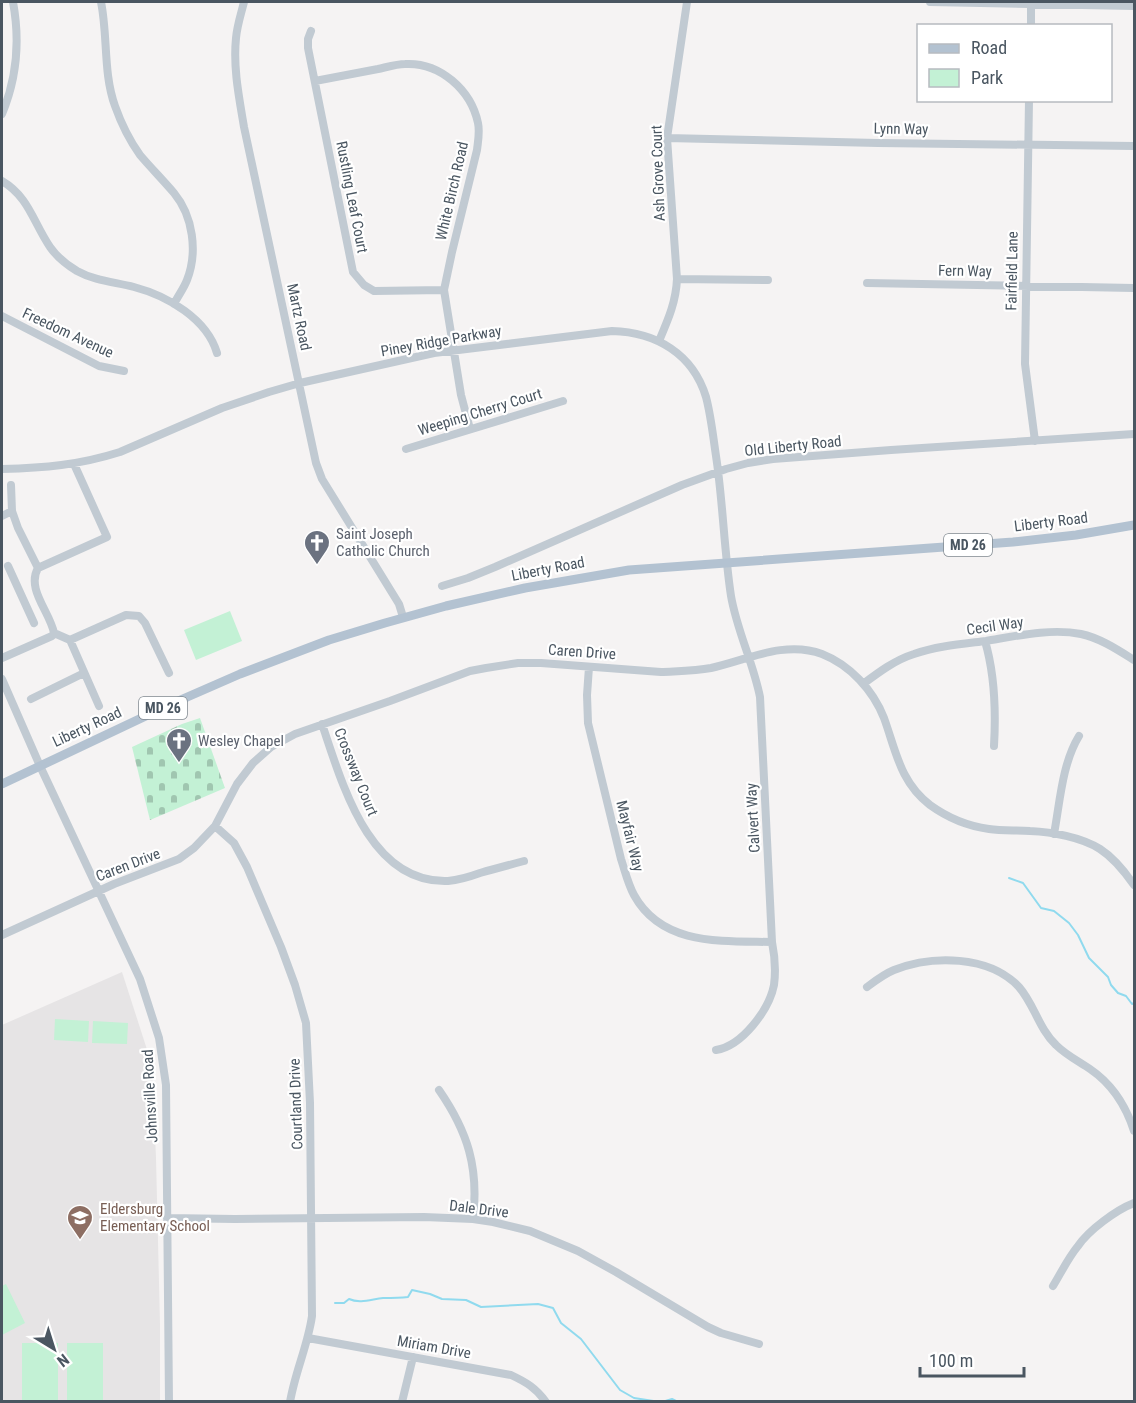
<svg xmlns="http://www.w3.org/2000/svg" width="1136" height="1403" font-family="'Roboto Condensed',sans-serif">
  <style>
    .education { fill: #e6e4e5 }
    .green { fill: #c3f1d5 }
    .cemetery { fill: url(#cemetery-stones) }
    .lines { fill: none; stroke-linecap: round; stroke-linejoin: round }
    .stream { stroke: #90daee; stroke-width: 2 }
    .minor { stroke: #c1cad2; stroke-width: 8 }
    .major { stroke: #b3c2d1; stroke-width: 9 }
    .labels { text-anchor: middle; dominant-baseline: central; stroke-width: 4.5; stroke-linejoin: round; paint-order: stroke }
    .shield { fill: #fff; stroke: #808990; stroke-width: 1.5 }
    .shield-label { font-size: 14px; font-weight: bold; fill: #4a5661 }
    .street-label { font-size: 15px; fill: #4a5661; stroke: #fff }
    .worship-label { font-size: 15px; fill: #5b616d; stroke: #fff; text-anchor: start }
    .education-label { font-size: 15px; fill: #785e54; stroke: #fff; text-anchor: start }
  </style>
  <defs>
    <pattern id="cemetery-stones" width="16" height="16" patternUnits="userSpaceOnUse" patternTransform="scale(1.5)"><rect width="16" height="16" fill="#c3f1d5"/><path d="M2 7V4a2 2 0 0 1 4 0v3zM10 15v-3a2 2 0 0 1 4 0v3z" fill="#a0c6b0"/></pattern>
  </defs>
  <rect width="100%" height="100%" fill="#f5f3f3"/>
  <!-- education -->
  <path class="education" d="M 122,972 L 152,1065 L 156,1158 L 160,1324 L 160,1401 L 2,1401 L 2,1025 Z"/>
  <!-- green -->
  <path class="green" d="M 230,611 L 242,641 L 196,660 L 184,630 Z
    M 55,1019 L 89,1021 L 88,1042 L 54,1040 Z
    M 93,1021 L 128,1023 L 127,1044 L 92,1043 Z
    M 6,1284 L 25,1323 L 2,1335 L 2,1286 Z
    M 22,1343 L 58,1343 L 58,1401 L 22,1401 Z
    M 67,1343 L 103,1343 L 103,1401 L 67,1401 Z"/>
  <!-- cemetery -->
  <path class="cemetery" d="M 200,718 L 225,788 L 150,820 L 132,747 L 182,724 Z"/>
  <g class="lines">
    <!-- stream -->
    <path class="stream" d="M 1009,878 L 1023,883 L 1041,908 L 1054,911 L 1069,923 L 1078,935 L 1089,958 L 1108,977 L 1111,985 L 1118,993 L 1126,996 L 1132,1004 L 1134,1003
      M 335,1303 L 344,1303 L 349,1299 C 360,1304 372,1299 383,1298 C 391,1298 399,1298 408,1297 L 412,1290 L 430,1294 L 442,1299 L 466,1300 L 481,1307 L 538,1304 L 553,1308 L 561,1323 L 581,1339 L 620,1390 L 634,1398 L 660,1402
      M 662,1402 L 672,1399 L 678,1402"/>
    <!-- minor -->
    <path class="minor" d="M 101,2 C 108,36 103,73 115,106 C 121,123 130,141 140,155 C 151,168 163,180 174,193 C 193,216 198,252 187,280 C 184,288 178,296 174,304
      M 244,2 C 241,14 237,26 236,38 C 233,68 239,97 244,127 L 316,463 L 322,479 L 399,604 L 403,617
      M 930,2 L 1134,6
      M 1031,26 L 1031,4
      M 311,31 L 308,39 L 308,48 L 353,272 L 364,285 L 374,291 L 444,290
      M 315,81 C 336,77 357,73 378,69 C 387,67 397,64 405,64 C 440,62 471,90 478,123 C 480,132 478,141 477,150 L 452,252 L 444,290 L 461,395 L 470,429
      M 1029,100 L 1025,364 L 1035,441
      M 2,114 C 17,78 20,40 13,2
      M 667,138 L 878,143 L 1134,146
      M 2,181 C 29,197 33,222 50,247 C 57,257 67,265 77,271 C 95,281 115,282 134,287 C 168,296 207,319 217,353
      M 677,279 L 768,280
      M 867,283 L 1134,288
      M 2,316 L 99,366 L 124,371
      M 659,341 C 668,320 676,302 677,279 L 667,138 L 687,2
      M 406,449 L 563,401
      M 2,469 C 44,468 79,465 120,452 L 222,408 L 269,392 L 300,383 L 434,353 L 612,331 C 656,332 693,354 706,397 C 711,416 713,436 716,456 C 723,502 724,550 731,596 C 737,631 753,662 760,697 L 772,942 C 775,957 776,970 774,985 C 769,1010 742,1046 716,1050
      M 11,485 L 12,511 L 18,528 L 38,568
      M 2,516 L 12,511
      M 8,566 L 34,623
      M 442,586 L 468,578 L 495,567 L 682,485 L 726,469 L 748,463 L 773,459 L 891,450 L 1134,434
      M 54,633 C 50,612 26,589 38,568 L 107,537 L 74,464
      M 54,633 L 70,640 L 99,706
      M 70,640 L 126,615 L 139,616 L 145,623 L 169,673
      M 985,641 C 995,675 996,711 994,746
      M 2,658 L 52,636 L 54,633
      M 589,667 L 587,695 L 588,723 L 621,859 C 625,871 628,884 634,895 C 662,946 722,941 772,942
      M 2,679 L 40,766 L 140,979 L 159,1038 L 166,1085 L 169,1402
      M 863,684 C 879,672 895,660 914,654 C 937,646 962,644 986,641 C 1016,636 1051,628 1081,634 C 1100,638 1118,650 1134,660
      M 31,699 L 84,673
      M 322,724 C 342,783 369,884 448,881 C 459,880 469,877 480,873 C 494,869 509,865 524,861
      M 215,826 L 234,843 L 247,867 L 281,947 L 295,985 L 306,1023 L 310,1103 L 312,1316 C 308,1345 295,1372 290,1402
      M 1054,834 C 1060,802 1062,764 1079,736
      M 2,935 L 114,884 L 179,859 L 194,848 L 215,826 L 237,784 L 253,763 L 271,747 L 295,734 L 390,701 L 470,671 L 486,668 L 518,663 L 541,663 L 661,672 C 678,671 695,671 711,668 C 747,660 785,640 822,654 C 850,665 873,690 884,718 C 896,751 900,782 930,805 C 948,818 967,826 989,829 C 1002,831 1016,830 1030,831 C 1052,832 1081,837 1100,849 C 1114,858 1125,872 1134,885
      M 867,987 C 875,981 884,974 894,970 C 932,955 989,955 1019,987 C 1034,1004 1039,1029 1056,1045 C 1066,1055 1078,1061 1090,1069 C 1112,1084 1126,1106 1134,1131
      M 439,1090 C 468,1132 479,1168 473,1219
      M 167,1218 L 235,1219 L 424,1217 L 473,1219 L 493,1222 L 530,1231 L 578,1251 L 616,1272 L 708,1327 L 721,1333 L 759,1344
      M 1053,1286 C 1061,1273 1068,1258 1078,1246 C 1089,1230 1116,1210 1134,1203
      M 308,1338 L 511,1375 C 526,1382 536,1388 546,1402
      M 402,1402 L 413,1357"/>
    <!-- major -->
    <path class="major" d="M 2,784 L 169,705 L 240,674 L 329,640 L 385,623 L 446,606 L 525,588 L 629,570 L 1013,542 L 1076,535 L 1134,525"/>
  </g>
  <!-- icons -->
  <defs>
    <symbol id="church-pin" viewBox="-11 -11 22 30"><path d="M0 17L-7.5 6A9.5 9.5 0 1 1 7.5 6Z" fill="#6b7280" stroke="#fff"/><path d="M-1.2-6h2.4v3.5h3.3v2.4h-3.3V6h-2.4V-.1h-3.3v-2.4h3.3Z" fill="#fff"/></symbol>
    <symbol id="school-pin" viewBox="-11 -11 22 30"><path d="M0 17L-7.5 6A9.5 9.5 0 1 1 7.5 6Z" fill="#8d6e63" stroke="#fff"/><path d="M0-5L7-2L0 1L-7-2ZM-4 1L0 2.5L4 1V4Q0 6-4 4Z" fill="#fff"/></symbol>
  </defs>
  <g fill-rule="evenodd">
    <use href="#church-pin" x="302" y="528" width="30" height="40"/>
    <use href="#church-pin" x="164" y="726" width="30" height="40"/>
    <use href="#school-pin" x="65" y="1203" width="30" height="40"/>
  </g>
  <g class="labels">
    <!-- shield labels -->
    <g class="shield">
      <rect x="944" y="534" width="48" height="22" rx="4.5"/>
      <rect x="139" y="697" width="48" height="22" rx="4.5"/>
    </g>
    <g class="shield-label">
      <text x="968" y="545">MD 26</text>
      <text x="163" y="708">MD 26</text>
    </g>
    <!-- street labels -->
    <g class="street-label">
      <text transform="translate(901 129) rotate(1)">Lynn Way</text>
      <text transform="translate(658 173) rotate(-92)">Ash Grove Court</text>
      <text transform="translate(452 191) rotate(-77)">White Birch Road</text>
      <text transform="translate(352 197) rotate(79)">Rustling Leaf Court</text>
      <text transform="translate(965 271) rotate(1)">Fern Way</text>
      <text transform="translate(1012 271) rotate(-89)">Fairfield Lane</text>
      <text transform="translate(299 317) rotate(78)">Martz Road</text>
      <text transform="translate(68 333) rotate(25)">Freedom Avenue</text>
      <text transform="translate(441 341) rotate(-10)">Piney Ridge Parkway</text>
      <text transform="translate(480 412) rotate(-17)">Weeping Cherry Court</text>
      <text transform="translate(793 446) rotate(-6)">Old Liberty Road</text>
      <text transform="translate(1051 522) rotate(-7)">Liberty Road</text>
      <text transform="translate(548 569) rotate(-11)">Liberty Road</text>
      <text transform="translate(995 626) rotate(-8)">Cecil Way</text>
      <text transform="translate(582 652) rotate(4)">Caren Drive</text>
      <text transform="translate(87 727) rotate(-25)">Liberty Road</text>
      <text transform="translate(356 772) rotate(68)">Crossway Court</text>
      <text transform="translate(753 818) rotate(-93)">Calvert Way</text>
      <text transform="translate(630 836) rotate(76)">Mayfair Way</text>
      <text transform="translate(128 865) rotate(-21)">Caren Drive</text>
      <text transform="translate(150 1096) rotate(-93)">Johnsville Road</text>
      <text transform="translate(296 1104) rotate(-92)">Courtland Drive</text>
      <text transform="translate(479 1209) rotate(7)">Dale Drive</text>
      <text transform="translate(434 1347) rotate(10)">Miriam Drive</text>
    </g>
    <!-- worship labels -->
    <g class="worship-label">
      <text x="336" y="534">Saint Joseph<tspan x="336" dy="17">Catholic Church</tspan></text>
      <text x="198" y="741">Wesley Chapel</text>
    </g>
    <!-- education labels -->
    <g class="education-label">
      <text x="100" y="1209">Eldersburg<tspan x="100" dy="17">Elementary School</tspan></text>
    </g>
  </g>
  <!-- border -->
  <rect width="1136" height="1403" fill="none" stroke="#4a5661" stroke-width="6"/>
  <!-- legend -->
  <rect x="917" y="24" width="195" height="78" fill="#ffffff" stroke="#b7bbc0" stroke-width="1.5"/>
  <rect x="929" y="44" width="30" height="9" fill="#b3c2d1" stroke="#b7bbc0" stroke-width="1.5"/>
  <text x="971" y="54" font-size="18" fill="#4a5661">Road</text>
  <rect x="929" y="69" width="30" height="18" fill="#c3f1d5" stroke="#b7bbc0" stroke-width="1.5"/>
  <text x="971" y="84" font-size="18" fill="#4a5661">Park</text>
  <!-- north arrow -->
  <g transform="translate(54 1349) rotate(142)" stroke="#ffffff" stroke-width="4.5" paint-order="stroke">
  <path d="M0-4.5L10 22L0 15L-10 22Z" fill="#4a5661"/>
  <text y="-9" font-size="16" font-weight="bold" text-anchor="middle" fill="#4a5661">N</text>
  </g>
  <!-- scale -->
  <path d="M920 1367v9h104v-9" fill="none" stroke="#4a5661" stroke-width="3"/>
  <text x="929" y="1367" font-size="18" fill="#4a5661" stroke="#ffffff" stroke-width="4.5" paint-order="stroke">100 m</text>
</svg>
